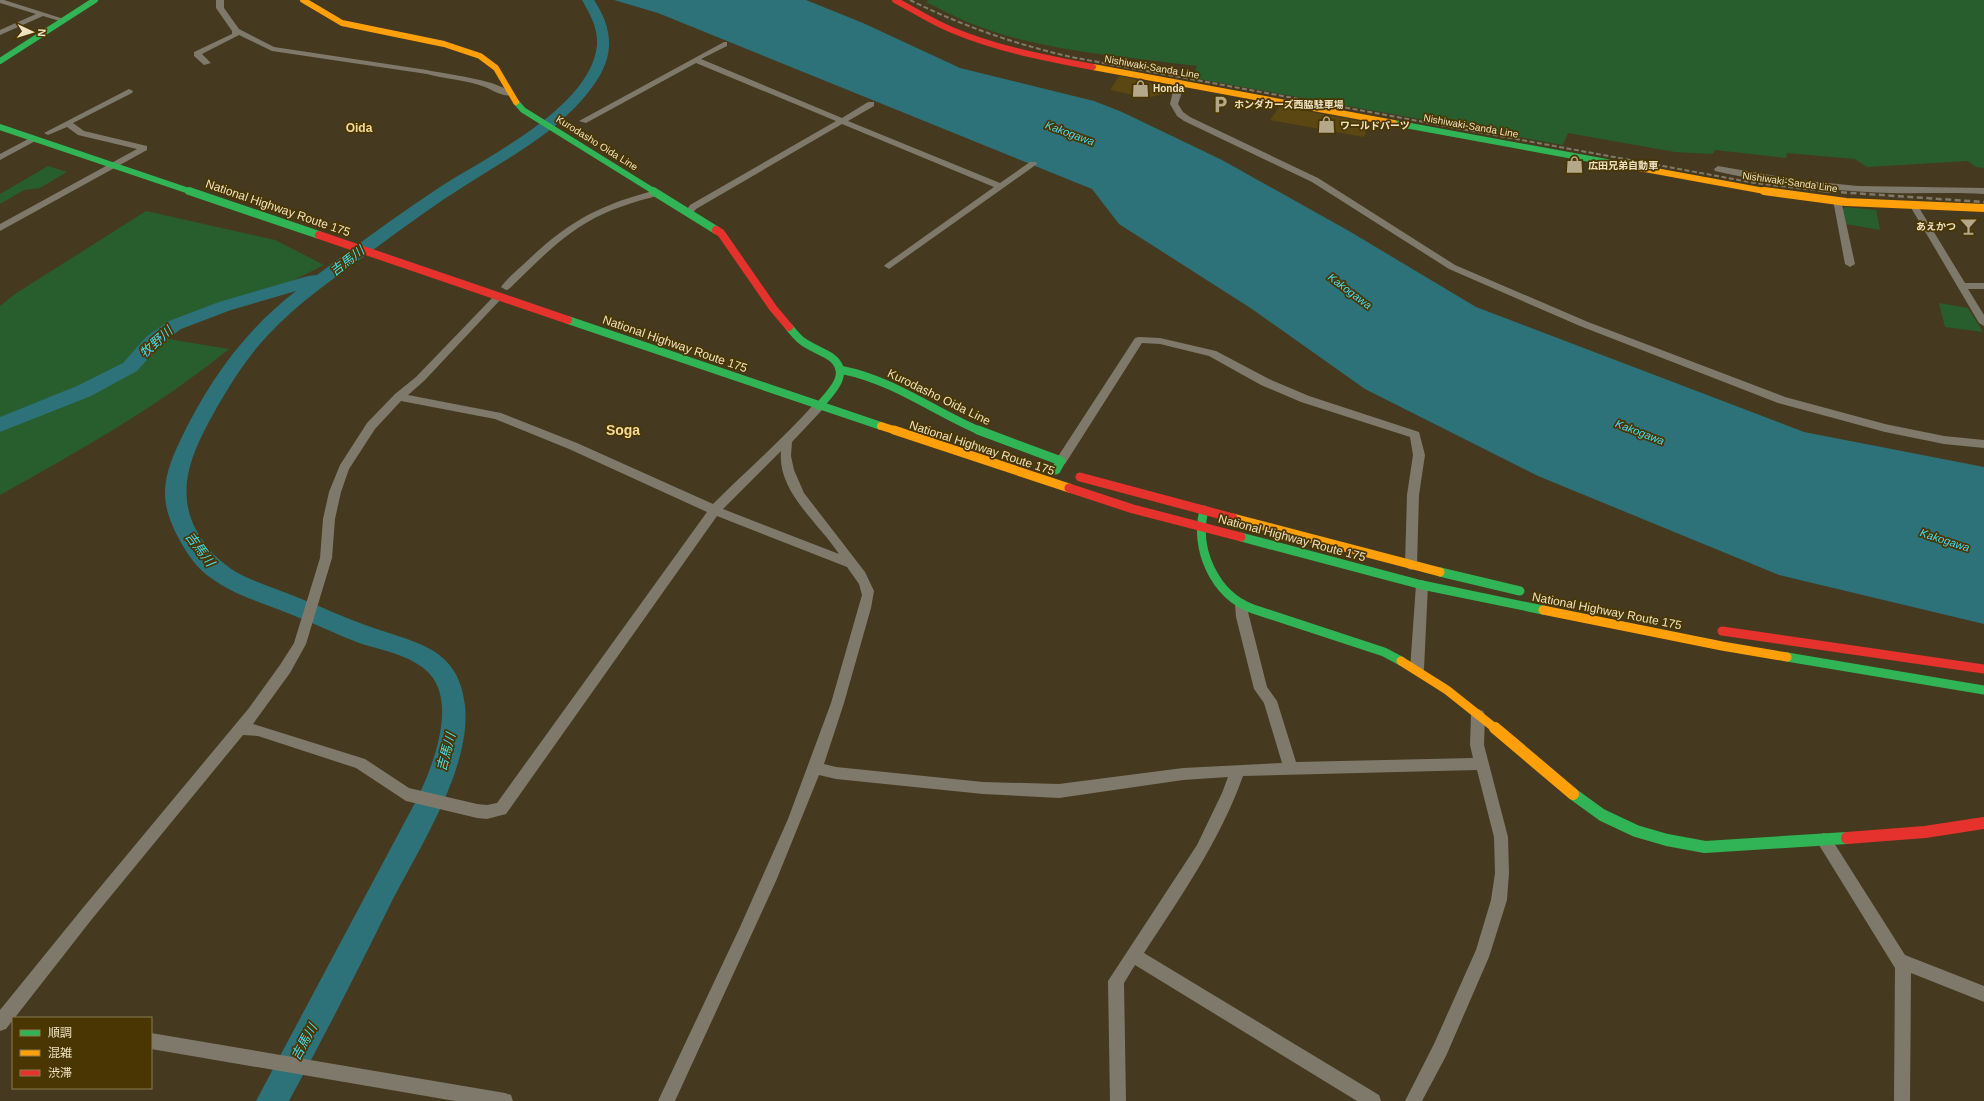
<svg xmlns="http://www.w3.org/2000/svg" width="1984" height="1101" font-family="Helvetica,'Noto Sans JP',sans-serif">
  <style>
    .built { fill: #5b4712 }
    .green { fill: #285e2e }
    .water { fill: #2c7278 }
    .lines { fill: none; stroke-linecap: round; stroke-linejoin: round }
    .river { fill: #2c7278; fill-rule: evenodd }
    .street { fill: #7f796b; fill-rule: evenodd }
    .fast-far3 { stroke: #30b455; stroke-width: 6 }
    .fast-far2 { stroke: #30b455; stroke-width: 8 }
    .fast-far1 { stroke: #30b455; stroke-width: 9 }
    .fast { stroke: #30b455; stroke-width: 12 }
    .slow-far3 { stroke: #ff9f0a; stroke-width: 6 }
    .slow-far2 { stroke: #ff9f0a; stroke-width: 8 }
    .slow-far1 { stroke: #ff9f0a; stroke-width: 9 }
    .slow { stroke: #ff9f0a; stroke-width: 12 }
    .jam-far3 { stroke: #e5322d; stroke-width: 6 }
    .jam-far2 { stroke: #e5322d; stroke-width: 8 }
    .jam-far1 { stroke: #e5322d; stroke-width: 9 }
    .jam { stroke: #e5322d; stroke-width: 12 }
    .rail-far1 { stroke: #80796a; stroke-width: 2; stroke-dasharray: 5 2.5; stroke-linecap: butt }
    .rail { stroke: #80796a; stroke-width: 2.5; stroke-dasharray: 6 3.5; stroke-linecap: butt }
    .labels { text-anchor: middle; dominant-baseline: central; stroke-width: 3.5; stroke-linejoin: round; paint-order: stroke }
    .far-street-label { font-size: 10px; fill: #efe2c3; stroke: #493602 }
    .far-poi-label { font-size: 10px; font-weight: bold; fill: #efe2c3; stroke: #493602; text-anchor: start }
    .far-water-label { font-size: 11px; font-style: italic; fill: #47ddef; stroke: #493602 }
    .far-quarter-label { font-size: 12px; font-weight: bold; fill: #f5da9a; stroke: #493602 }
    .street-label { font-size: 12px; fill: #efe2c3; stroke: #493602 }
    .water-label { font-size: 13px; font-style: italic; fill: #47ddef; stroke: #493602 }
    .quarter-label { font-size: 14px; font-weight: bold; fill: #f5da9a; stroke: #493602 }
  </style>
  <rect width="100%" height="100%" fill="#453a1f"/>
  <!-- built -->
  <path class="built" d="M 1119,76 L 1170,87 L 1162,94 L 1148,98 L 1110,90 Z
    M 1280,106 L 1369,123 L 1364,137 L 1270,120 Z"/>
  <!-- green -->
  <path class="green" d="M 929,0 L 1984,0 L 1984,168 L 1976,167 L 1968,161 L 1867,167 L 1855,159 L 1787,153 L 1786,158 L 1715,150 L 1713,154 L 1675,152 L 1568,133 L 1563,145 L 1193,78 L 1197,66 C 1122,56 1041,52 970,23 C 955,17 941,9 926,2 Z
    M 48,166 L 67,172 L 40,188 L 24,190 L 0,204 L 0,194 Z
    M 1845,207 L 1876,210 L 1880,230 L 1846,224 L 1842,210 Z
    M 146,211 L 275,240 L 324,265 L 260,297 L 203,314 L 156,337 L 229,349 C 159,406 79,451 0,495 L 0,306 L 15,294 Z
    M 1939,303 L 1968,308 L 1983,332 L 1945,327 Z"/>
  <!-- water -->
  <path class="water" d="M 614,0 L 806,0 L 863,23 L 960,68 L 1094,101 L 1122,112 L 1222,160 L 1349,231 L 1476,307 L 1804,432 L 1984,467 L 1984,624 L 1779,575 L 1538,476 L 1365,389 L 1252,309 L 1119,224 L 1092,189 L 658,13 Z"/>
  <g class="lines">
    <!-- river -->
    <path class="river" d="M 582,0 L 594,0 C 611,26 615,50 599,77 C 567,128 514,154 466,185 C 434,205 404,227 373,250 C 337,276 299,302 268,335 C 249,355 234,378 220,402 C 194,448 169,493 203,541 C 212,554 223,564 236,572 C 256,583 278,589 299,598 C 322,607 345,618 368,626 C 415,643 458,646 465,705 C 472,769 417,851 389,907 C 357,972 324,1037 289,1101 L 256,1101 L 417,799 C 432,768 455,710 433,678 C 417,656 384,651 359,643 C 336,634 313,623 290,614 C 263,603 234,595 211,578 C 199,570 190,558 183,546 C 159,505 160,483 180,441 C 208,382 244,331 296,291 L 231,310 L 181,329 L 161,344 L 137,371 L 91,396 L 0,432 L 0,417 L 77,386 L 123,363 L 147,336 L 169,321 L 219,302 L 308,276 L 317,275 C 356,246 396,216 437,189 C 484,158 591,108 597,45 C 598,28 590,14 582,0 Z"/>
    <!-- street -->
    <path class="street" d="M 0,0 L 4,0 L 67,20 L 63,22 L 43,16 L 0,35 L 0,30 L 36,14 L 0,3 Z
      M 216,0 L 224,0 L 224,8 L 239,29 L 274,47 L 427,70 C 449,75 497,79 513,94 C 507,99 492,90 485,87 C 468,80 445,79 427,74 L 272,51 L 239,35 L 202,54 L 211,63 L 204,65 L 194,56 L 194,52 L 232,34 L 232,31 L 216,8 Z
      M 724,42 L 727,42 L 727,46 L 701,59 L 842,118 L 868,102 L 874,102 L 874,106 L 848,121 L 1000,183 L 1030,162 L 1036,162 L 1037,164 L 889,269 L 884,266 L 886,264 L 994,187 L 842,124 L 696,209 L 692,214 L 686,214 L 685,212 L 690,205 L 836,121 L 696,63 L 586,123 L 579,121 Z
      M 1178,81 L 1185,83 L 1178,104 L 1183,112 L 1190,117 L 1318,178 L 1455,265 L 1588,322 L 1785,397 L 1885,424 L 1944,436 L 1984,440 L 1984,448 L 1944,444 L 1885,432 L 1778,403 L 1580,326 L 1449,269 L 1312,182 L 1184,121 L 1177,116 L 1170,104 L 1173,91 Z
      M 129,89 L 133,91 L 132,93 L 73,123 L 84,131 L 147,146 L 147,150 L 0,231 L 0,224 L 137,149 L 78,135 L 67,127 L 48,135 L 44,133 Z
      M 32,137 L 35,137 L 39,139 L 0,160 L 0,154 Z
      M 1718,166 L 1798,180 L 1858,186 L 1984,188 L 1984,194 C 1953,192 1921,194 1890,193 C 1833,191 1770,184 1715,171 L 1714,169 Z
      M 657,190 L 661,193 L 660,195 C 634,202 609,209 586,223 C 557,240 533,266 509,289 L 506,290 L 501,287 C 508,277 519,269 527,261 C 569,221 601,204 657,190 Z
      M 1837,197 L 1841,200 L 1855,264 L 1850,267 L 1845,264 L 1833,200 Z
      M 1914,203 L 1918,206 L 1965,283 L 1984,283 L 1984,289 L 1968,289 L 1984,315 L 1984,326 L 1979,323 L 1910,206 Z
      M 499,293 L 504,296 L 502,298 L 424,381 L 408,395 L 501,413 L 577,443 L 713,504 C 747,470 783,439 815,403 L 823,403 L 824,406 L 823,409 L 792,442 L 791,456 L 794,470 L 804,493 L 865,572 L 874,591 L 871,608 L 844,703 L 824,764 L 836,767 L 983,782 L 1059,784 L 1183,768 L 1282,763 L 1264,703 L 1254,689 L 1236,617 L 1235,604 L 1237,600 L 1241,599 L 1245,600 L 1267,687 L 1277,701 L 1296,762 L 1473,758 L 1470,745 L 1471,715 L 1473,711 L 1478,709 L 1483,711 L 1485,715 L 1484,745 L 1508,837 L 1509,873 L 1507,900 L 1489,957 L 1446,1056 L 1422,1101 L 1405,1101 L 1434,1044 L 1476,950 L 1491,900 L 1495,873 L 1494,837 L 1477,770 L 1243,776 C 1220,841 1181,896 1144,953 L 1379,1095 L 1381,1101 L 1357,1101 L 1135,965 L 1124,983 L 1126,1101 L 1110,1101 L 1108,981 L 1197,845 L 1222,793 L 1228,777 L 1183,780 L 1059,798 L 983,794 L 836,779 L 819,775 L 776,881 L 675,1101 L 658,1101 L 740,927 L 788,819 L 831,703 L 862,595 L 859,584 L 847,567 L 717,516 L 506,814 L 487,819 L 477,818 L 406,801 L 356,768 L 258,736 L 243,735 L 92,919 L 6,1029 L 0,1031 L 0,1010 L 82,909 L 249,708 L 280,665 L 294,643 L 320,558 L 323,519 L 329,492 L 340,465 L 367,423 L 395,394 L 416,377 L 496,294 ZM 401,401 L 495,419 L 569,449 L 707,512 L 497,803 L 487,805 L 477,804 L 409,788 L 365,759 L 253,724 L 290,673 L 306,644 L 332,558 L 335,519 L 341,492 L 349,469 L 375,429 ZM 781,451 C 777,492 819,523 839,554 L 723,509 Z
      M 1139,337 L 1160,338 L 1216,351 L 1269,379 L 1309,396 L 1419,432 L 1425,455 L 1419,495 L 1417,565 L 1415,568 L 1411,570 L 1407,568 L 1405,565 L 1407,495 L 1413,455 L 1410,437 L 1301,402 L 1261,385 L 1209,356 L 1160,344 L 1142,343 L 1065,464 L 1057,464 L 1055,461 L 1057,458 L 1135,338 Z
      M 1422,580 L 1426,582 L 1428,585 L 1424,669 L 1422,673 L 1417,675 L 1412,673 L 1410,669 L 1416,585 L 1418,582 Z
      M 1824,833 L 1829,835 L 1905,955 L 1984,986 L 1984,1002 L 1911,973 L 1910,1101 L 1894,1101 L 1895,968 L 1819,845 L 1817,840 L 1819,835 Z
      M 151,1033 L 505,1093 L 511,1095 L 513,1101 L 455,1101 L 151,1049 Z"/>
    <!-- fast-far3 -->
    <path class="fast-far3" d="M 0,61 L 95,0
      M 516,102 L 523,110 L 655,192
      M 1394,123 L 1612,163
      M 0,127 L 192,192"/>
    <!-- fast-far2 -->
    <path class="fast-far2" d="M 189,191 L 319,235
      M 653,191 L 716,230
      M 568,320 L 881,426
      M 789,327 C 793,332 797,337 802,341 C 809,346 818,350 826,354 C 854,369 834,390 819,406
      M 842,370 C 893,380 933,411 980,431"/>
    <!-- fast-far1 -->
    <path class="fast-far1" d="M 978,430 L 1061,461 L 1056,470
      M 1204,510 C 1194,548 1214,595 1253,609 L 1384,652 L 1401,661
      M 1241,537 L 1422,585 L 1543,610
      M 1440,572 L 1520,591
      M 1787,657 L 1984,690"/>
    <!-- fast -->
    <path class="fast" d="M 1573,794 L 1602,815 L 1636,831 L 1667,840 L 1705,847 L 1847,838"/>
    <!-- slow-far3 -->
    <path class="slow-far3" d="M 303,0 L 342,23 L 444,44 L 480,56 L 496,68 L 516,102
      M 1093,67 L 1394,123
      M 1612,163 L 1770,192"/>
    <!-- slow-far2 -->
    <path class="slow-far2" d="M 1764,191 L 1846,202 L 1984,208
      M 881,426 L 897,431"/>
    <!-- slow-far1 -->
    <path class="slow-far1" d="M 894,430 L 1069,488
      M 1233,518 L 1440,572
      M 1543,610 L 1722,646 L 1787,657
      M 1401,661 L 1447,690 L 1496,729"/>
    <!-- slow -->
    <path class="slow" d="M 1495,728 L 1573,794"/>
    <!-- jam-far3 -->
    <path class="jam-far3" d="M 895,0 C 914,10 932,22 952,30 C 997,49 1045,58 1093,67"/>
    <!-- jam-far2 -->
    <path class="jam-far2" d="M 716,230 L 721,233 L 773,308 L 789,327
      M 319,235 L 568,320"/>
    <!-- jam-far1 -->
    <path class="jam-far1" d="M 1080,477 L 1233,518
      M 1069,488 L 1133,509 L 1241,537
      M 1722,631 L 1984,669"/>
    <!-- jam -->
    <path class="jam" d="M 1847,838 L 1925,832 L 1984,823"/>
    <!-- rail-far1 -->
    <path class="rail-far1" d="M 910,0 C 962,26 1015,44 1071,57 L 1755,183 L 1831,192"/>
    <!-- rail -->
    <path class="rail" d="M 1822,191 L 1984,202"/>
  </g>
  <!-- icons -->
  <defs>
    <symbol id="shop-bare" viewBox="-9 -9 18 18"><path d="M-5-2.5h2.3a2.7 3.5 0 0 1 5.4 0H5L5.5 6h-11ZM-1.5-2.5h3a1.5 2.3 0 0 0-3 0Z" fill="#b4a78a" stroke="#493602" stroke-width="2.5" paint-order="stroke"/></symbol>
    <symbol id="parking-bare" viewBox="-9 -9 18 18"><path d="M-3.5-5.5H1a3.5 3.5 0 0 1 0 7H-1V5.5H-3.5ZM-1-3.4V-.6H.8a1.4 1.4 0 0 0 0-2.8Z" fill="#b4a78a" stroke="#493602" stroke-width="2.5" paint-order="stroke"/></symbol>
    <symbol id="bar-bare" viewBox="-9 -9 18 18"><path d="M-6-5H6L.8 .8V4.5H3.5V6h-7V4.5H-.8V.8Z" fill="#b4a78a" stroke="#493602" stroke-width="2.5" paint-order="stroke"/></symbol>
  </defs>
  <g fill-rule="evenodd">
    <use href="#shop-bare" x="1128" y="76" width="25" height="25"/>
    <use href="#parking-bare" x="1208" y="92" width="25" height="25"/>
    <use href="#shop-bare" x="1314" y="112" width="25" height="25"/>
    <use href="#shop-bare" x="1562" y="152" width="25" height="25"/>
    <use href="#bar-bare" x="1956" y="214" width="25" height="25"/>
  </g>
  <g class="labels">
    <!-- far-street labels -->
    <g class="far-street-label">
      <text transform="translate(1152 67) rotate(10)">Nishiwaki-Sanda Line</text>
      <text transform="translate(1471 126) rotate(10)">Nishiwaki-Sanda Line</text>
      <text transform="translate(597 143) rotate(32)">Kurodasho Oida Line</text>
      <text transform="translate(1790 182) rotate(8)">Nishiwaki-Sanda Line</text>
    </g>
    <!-- far-poi labels -->
    <g class="far-poi-label">
      <text x="1153" y="88">Honda</text>
      <text x="1234" y="104">ホンダカーズ西脇駐車場</text>
      <text x="1340" y="125">ワールドパーツ</text>
      <text x="1588" y="165">広田兄弟自動車</text>
      <text x="1956" y="226" text-anchor="end">あえかつ</text>
    </g>
    <!-- far-water labels -->
    <g class="far-water-label">
      <text transform="translate(1070 133) rotate(20)">Kakogawa</text>
      <text transform="translate(1350 291) rotate(37)">Kakogawa</text>
      <text transform="translate(1640 432) rotate(21)">Kakogawa</text>
      <text transform="translate(1945 540) rotate(18)">Kakogawa</text>
    </g>
    <!-- far-quarter labels -->
    <g class="far-quarter-label">
      <text x="359" y="128">Oida</text>
    </g>
    <!-- street labels -->
    <g class="street-label">
      <text transform="translate(278 208) rotate(19)">National Highway Route 175</text>
      <text transform="translate(675 344) rotate(19)">National Highway Route 175</text>
      <text transform="translate(939 397) rotate(26)">Kurodasho Oida Line</text>
      <text transform="translate(982 448) rotate(18)">National Highway Route 175</text>
      <text transform="translate(1292 538) rotate(15)">National Highway Route 175</text>
      <text transform="translate(1607 611) rotate(11)">National Highway Route 175</text>
    </g>
    <!-- water labels -->
    <g class="water-label">
      <text transform="translate(347 261) rotate(-38)">吉馬川</text>
      <text transform="translate(156 342) rotate(-42)">牧野川</text>
      <text transform="translate(200 549) rotate(53)">吉馬川</text>
      <text transform="translate(446 752) rotate(-75)">吉馬川</text>
      <text transform="translate(304 1042) rotate(-61)">吉馬川</text>
    </g>
    <!-- quarter labels -->
    <g class="quarter-label">
      <text x="623" y="430">Soga</text>
    </g>
  </g>
  <!-- legend -->
  <rect x="12" y="1017" width="140" height="72" fill="#493602" stroke="#8b7b4f"/>
  <rect x="20" y="1030" width="20" height="6" fill="#30b455" stroke="#8b7b4f"/>
  <text x="48" y="1037" font-size="12" fill="#efe2c3">順調</text>
  <rect x="20" y="1050" width="20" height="6" fill="#ff9f0a" stroke="#8b7b4f"/>
  <text x="48" y="1057" font-size="12" fill="#efe2c3">混雑</text>
  <rect x="20" y="1070" width="20" height="6" fill="#e5322d" stroke="#8b7b4f"/>
  <text x="48" y="1077" font-size="12" fill="#efe2c3">渋滞</text>
  <!-- north arrow -->
  <g transform="translate(32 32) rotate(94)" stroke="#493602" stroke-width="3" paint-order="stroke">
  <path d="M0-3L7 15L0 10L-7 15Z" fill="#efe2c3"/>
  <text y="-6" font-size="11" font-weight="bold" text-anchor="middle" fill="#efe2c3">N</text>
  </g>
</svg>
